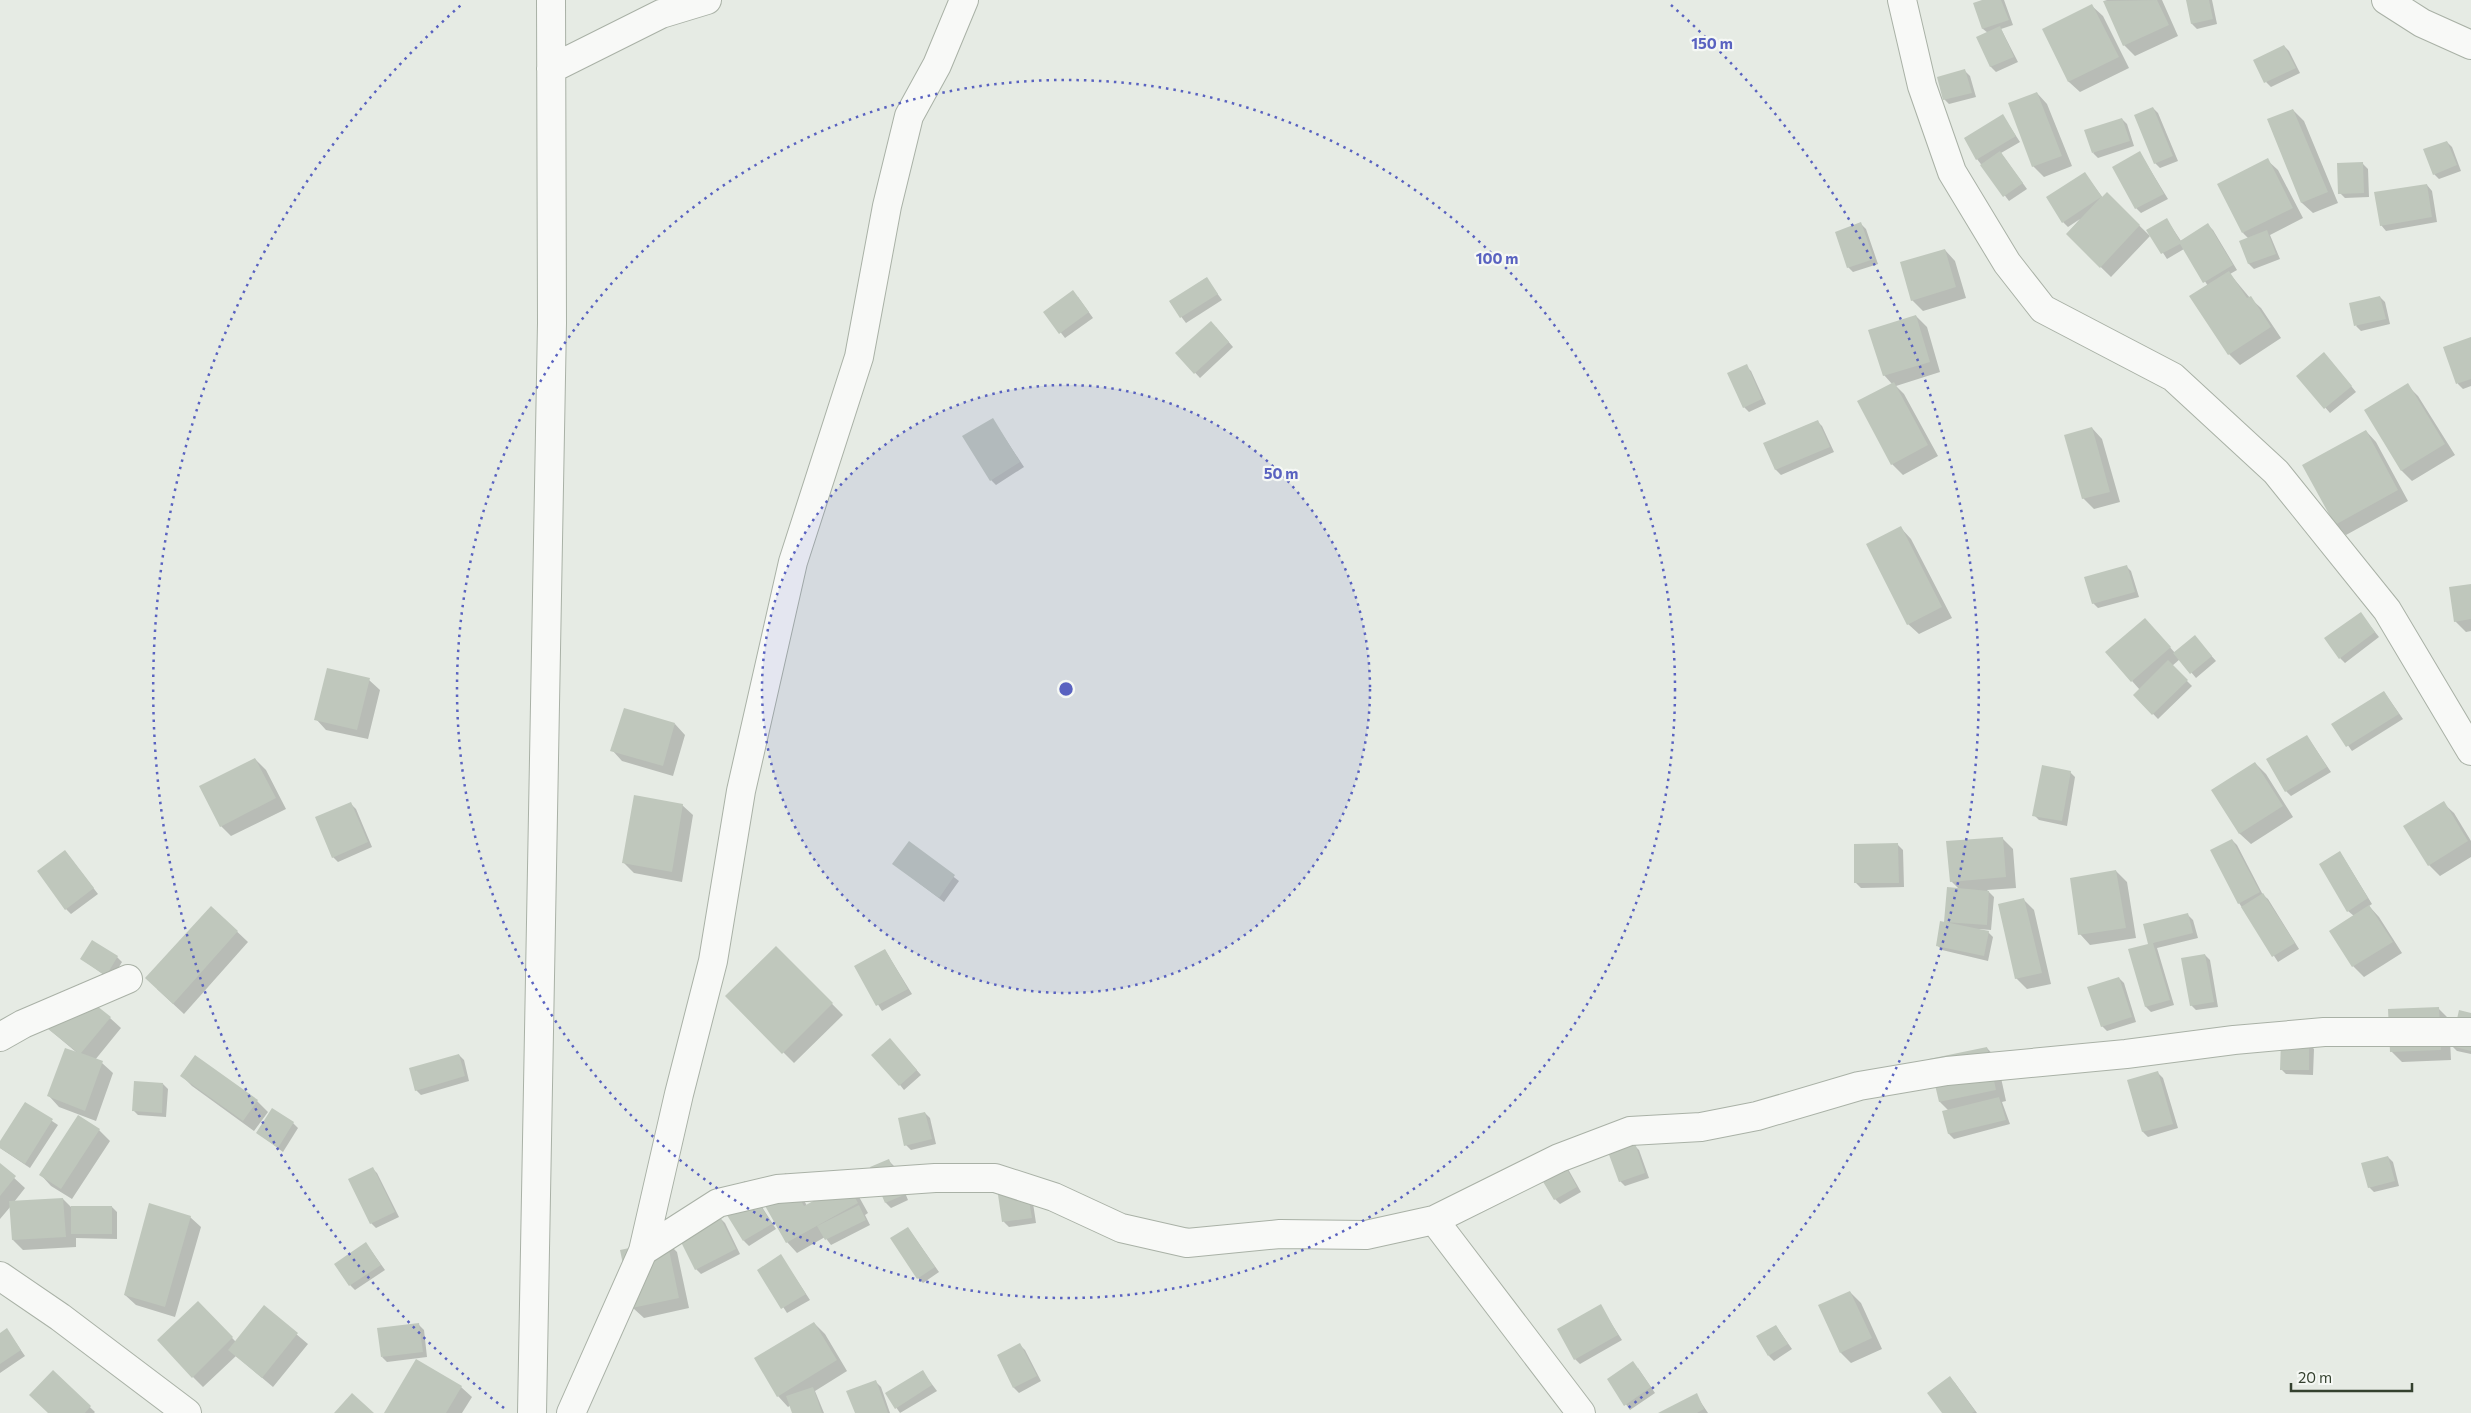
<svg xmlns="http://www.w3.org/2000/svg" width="2471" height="1413" font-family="Commissioner,sans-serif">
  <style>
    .shadow { fill: #0003 }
    .building { fill: #bfc7bc }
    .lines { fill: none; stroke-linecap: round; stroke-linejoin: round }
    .street-casing { stroke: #a9b1a6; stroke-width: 30 }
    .street { stroke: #f8f9f7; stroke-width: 28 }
    .ring { fill: none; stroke: #5962c0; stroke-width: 2.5; stroke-dasharray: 2.5 5 }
    .centre { fill: #5962c0; stroke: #f5f8f4; stroke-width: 2.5 }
    .ring-label { font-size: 15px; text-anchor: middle; font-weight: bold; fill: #5962c0; stroke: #f5f8f4; stroke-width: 4.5; stroke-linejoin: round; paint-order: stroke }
  </style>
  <rect width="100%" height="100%" fill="#e6ebe4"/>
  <!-- shadow -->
  <path class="shadow" d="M 1985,0 L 2004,0 L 2013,25 L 2001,29 L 2018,62 L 1996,72 L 1991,67 L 1978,38 L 1988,33 L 1983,29 L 1974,4 Z
    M 2107,0 L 2162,0 L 2178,36 L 2135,56 L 2124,45 L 2104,1 Z
    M 2187,0 L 2212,0 L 2217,24 L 2197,29 L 2192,24 Z
    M 2092,6 L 2103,16 L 2129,68 L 2080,92 L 2069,82 L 2044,30 Z
    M 2284,46 L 2289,51 L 2300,73 L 2271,87 L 2266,82 Z
    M 1965,71 L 1970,76 L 1976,97 L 1949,104 L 1944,99 Z
    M 2037,93 L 2047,104 L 2072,166 L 2044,177 L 2033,166 Z
    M 2153,108 L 2158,113 L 2178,161 L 2160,168 L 2155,163 Z
    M 2293,110 L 2304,121 L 2338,203 L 2313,213 L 2302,203 L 2268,120 Z
    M 2003,116 L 2020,142 L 2001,153 L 2027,189 L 2009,201 L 1977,159 L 1965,138 Z
    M 2122,119 L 2127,124 L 2134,146 L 2098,158 L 2093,153 Z
    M 2447,142 L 2452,147 L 2461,171 L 2439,179 L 2434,174 Z
    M 2140,153 L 2168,199 L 2141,213 L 2136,208 L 2114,167 Z
    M 2267,160 L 2278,170 L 2303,218 L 2270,235 L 2280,259 L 2254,269 L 2249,264 L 2241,242 L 2249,239 L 2243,233 Z
    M 2363,164 L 2368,169 L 2369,197 L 2345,198 L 2340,193 Z
    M 2085,174 L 2103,198 L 2107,194 L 2150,236 L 2111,277 L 2067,234 L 2080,219 L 2068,227 L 2063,222 Z
    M 2427,185 L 2432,191 L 2437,222 L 2386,231 L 2381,225 Z
    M 2167,220 L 2181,241 L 2208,225 L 2213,230 L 2237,270 L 2230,274 L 2250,298 L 2261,308 L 2281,338 L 2240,365 L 2229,354 L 2191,296 L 2208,286 L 2184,249 L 2167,259 L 2148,230 Z
    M 1861,224 L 1866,229 L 1878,264 L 1853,272 L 1848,267 Z
    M 1945,250 L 1955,261 L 1966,298 L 1923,311 L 1912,300 Z
    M 1206,278 L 1222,300 L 1186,323 L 1170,302 Z
    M 1078,297 L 1093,318 L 1065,338 L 1045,312 Z
    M 2380,297 L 2385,302 L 2390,324 L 2361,331 L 2356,326 Z
    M 1916,316 L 1927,327 L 1940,372 L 1896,386 L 1904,394 L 1938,456 L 1903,475 L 1892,464 L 1892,384 L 1884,375 Z
    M 1216,327 L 1233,347 L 1200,378 L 1177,353 Z
    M 2471,338 L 2471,386 L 2463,389 L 2458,384 L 2445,347 Z
    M 2329,359 L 2356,392 L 2330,413 L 2298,376 Z
    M 1746,366 L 1751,371 L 1766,404 L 1749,412 L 1744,407 Z
    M 2407,385 L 2418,396 L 2455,455 L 2412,481 L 2402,471 L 2366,411 Z
    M 993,420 L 1024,467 L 996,485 L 991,480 Z
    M 1817,421 L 1822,426 L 1834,452 L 1781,475 L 1776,470 L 1765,443 Z
    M 2092,428 L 2102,439 L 2120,502 L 2094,509 L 2083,498 Z
    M 2366,431 L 2376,442 L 2408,501 L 2346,535 L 2336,524 Z
    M 1901,528 L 1911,539 L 1952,618 L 1919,634 L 1908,624 Z
    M 2126,566 L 2131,571 L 2139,597 L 2098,608 L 2093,603 Z
    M 2471,585 L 2471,631 L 2466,632 L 2455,621 Z
    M 2360,613 L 2379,637 L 2345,663 L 2340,658 Z
    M 2155,630 L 2175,653 L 2199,642 L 2216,661 L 2196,678 L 2180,659 L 2172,666 L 2192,686 L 2158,719 L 2135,695 L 2140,690 L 2132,681 Z
    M 369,680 L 380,690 L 368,739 L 326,730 L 316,719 Z
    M 2384,692 L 2403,719 L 2352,751 L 2333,724 Z
    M 675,724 L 685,735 L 673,776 L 622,761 L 612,750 Z
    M 2307,736 L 2331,772 L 2291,796 L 2286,791 Z
    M 255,759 L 266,770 L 286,809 L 231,836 L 221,826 Z
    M 2255,763 L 2266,774 L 2293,817 L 2251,844 L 2240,834 L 2213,790 Z
    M 2070,772 L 2075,777 L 2067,826 L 2039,820 L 2034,815 Z
    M 2443,803 L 2454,813 L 2471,841 L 2471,857 L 2440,876 L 2429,865 L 2405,826 Z
    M 351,804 L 356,809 L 372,847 L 338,862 L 333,857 Z
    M 682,805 L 693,815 L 682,882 L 634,873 L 624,863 Z
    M 2002,838 L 2013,849 L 2016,888 L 1987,890 L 1994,897 L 1991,930 L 1978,929 L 1978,930 L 1988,932 L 1993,937 L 1988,961 L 1942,950 L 1937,945 L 1949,924 L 1945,921 L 1959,889 L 1951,881 Z
    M 2232,840 L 2237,845 L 2263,895 L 2268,899 L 2299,949 L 2278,962 L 2239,903 Z
    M 909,843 L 959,881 L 944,902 L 899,868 Z
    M 1898,845 L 1903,850 L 1904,887 L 1861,888 L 1856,883 Z
    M 65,851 L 98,894 L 71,914 L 66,909 Z
    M 2340,852 L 2372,904 L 2369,906 L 2379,917 L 2402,953 L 2364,977 L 2353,966 L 2331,932 L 2354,916 L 2348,911 Z
    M 2116,871 L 2127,882 L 2136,938 L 2090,945 L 2080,934 Z
    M 2024,900 L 2034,910 L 2051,984 L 2027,989 L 2016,978 Z
    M 211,907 L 248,942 L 184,1014 L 157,989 Z
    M 2188,915 L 2193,920 L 2198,938 L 2157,948 L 2174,1005 L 2151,1012 L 2146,1007 L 2130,950 L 2150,945 Z
    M 776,947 L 843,1015 L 794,1063 L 727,996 Z
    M 885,950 L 912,994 L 882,1011 L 855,967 Z
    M 2205,955 L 2210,960 L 2218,1007 L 2196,1010 L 2191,1005 Z
    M 117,957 L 122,962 L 111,980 L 82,959 Z
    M 2119,978 L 2124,983 L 2136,1022 L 2107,1031 L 2102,1026 Z
    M 2438,1008 L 2449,1019 L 2451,1060 L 2402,1062 L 2391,1051 Z
    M 2471,1014 L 2471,1054 L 2457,1051 L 2452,1046 Z
    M 110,1018 L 121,1028 L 95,1060 L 102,1063 L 113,1073 L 96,1121 L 59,1107 L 49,1096 L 76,1052 L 44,1025 Z
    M 2309,1044 L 2314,1049 L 2313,1075 L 2286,1074 L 2281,1069 Z
    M 895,1045 L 921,1075 L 904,1090 L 900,1085 Z
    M 1987,1048 L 1997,1059 L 2006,1101 L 2002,1102 L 2010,1124 L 1954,1139 L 1949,1134 L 1949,1111 L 1940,1102 L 1931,1060 Z
    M 459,1055 L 464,1060 L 469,1081 L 421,1095 L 416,1090 Z
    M 196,1057 L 257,1101 L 268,1112 L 254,1131 L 192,1086 L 182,1076 Z
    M 2158,1073 L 2163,1078 L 2178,1128 L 2148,1137 L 2143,1132 L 2128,1081 Z
    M 163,1084 L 168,1089 L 166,1117 L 138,1115 L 133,1110 Z
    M 25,1103 L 58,1125 L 30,1168 L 0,1148 L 0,1144 Z
    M 925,1113 L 930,1118 L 936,1144 L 911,1150 L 906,1145 Z
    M 293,1123 L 298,1128 L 283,1152 L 258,1133 Z
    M 99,1130 L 110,1141 L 72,1199 L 51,1186 L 41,1175 Z
    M 1634,1145 L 1639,1150 L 1649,1178 L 1625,1186 L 1620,1181 Z
    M 1559,1153 L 1581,1192 L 1560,1204 L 1555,1199 Z
    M 2388,1157 L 2393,1162 L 2399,1186 L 2374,1192 L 2369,1187 Z
    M 889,1161 L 894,1166 L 908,1200 L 891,1208 L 886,1203 Z
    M 0,1165 L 25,1188 L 14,1202 L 63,1199 L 71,1207 L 112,1207 L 117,1212 L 117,1239 L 76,1238 L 76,1247 L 23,1250 L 13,1240 L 11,1206 L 0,1219 Z
    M 372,1168 L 377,1173 L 399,1217 L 376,1228 L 371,1223 Z
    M 796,1185 L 807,1206 L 858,1195 L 868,1213 L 865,1215 L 870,1225 L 831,1245 L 825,1237 L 797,1253 L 787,1242 Z
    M 750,1188 L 776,1229 L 749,1246 L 744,1241 Z
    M 998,1189 L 1031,1190 L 1036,1223 L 1009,1227 L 1004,1222 Z
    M 190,1217 L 201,1227 L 175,1317 L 136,1305 L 125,1295 Z
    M 720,1218 L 725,1223 L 740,1254 L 701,1274 L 696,1269 Z
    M 908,1228 L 939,1272 L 923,1283 L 918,1278 Z
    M 666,1241 L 677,1252 L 689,1308 L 644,1318 L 633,1308 Z
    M 370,1249 L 385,1270 L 355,1290 L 350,1285 Z
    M 781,1256 L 810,1300 L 787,1313 L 759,1270 Z
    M 1850,1292 L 1861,1303 L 1882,1349 L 1851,1363 L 1841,1353 Z
    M 198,1303 L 236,1342 L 264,1307 L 308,1344 L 273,1387 L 236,1356 L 203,1387 L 193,1377 Z
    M 1600,1306 L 1622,1340 L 1580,1364 L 1575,1359 Z
    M 814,1323 L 825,1334 L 847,1371 L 815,1391 L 824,1413 L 794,1413 L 791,1405 L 788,1407 L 778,1396 Z
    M 419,1325 L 424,1330 L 427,1357 L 387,1362 L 382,1357 Z
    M 1776,1326 L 1792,1349 L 1774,1361 L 1769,1356 Z
    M 7,1330 L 25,1356 L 0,1373 L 0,1335 Z
    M 1020,1345 L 1025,1350 L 1041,1381 L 1019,1393 L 1014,1388 Z
    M 1638,1368 L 1655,1393 L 1630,1410 L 1608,1379 Z
    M 922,1371 L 937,1391 L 900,1413 L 887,1394 Z
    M 53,1372 L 95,1412 L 94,1413 L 50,1413 Z
    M 1950,1378 L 1955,1383 L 1977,1413 L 1943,1413 Z
    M 876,1382 L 881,1387 L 890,1413 L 856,1413 Z
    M 461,1387 L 472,1397 L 462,1413 L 386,1413 Z
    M 1696,1395 L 1708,1413 L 1661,1413 Z"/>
  <!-- building -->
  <path class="building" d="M 1982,0 L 2001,0 L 2009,20 L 1982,29 L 1973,3 Z
    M 2157,0 L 2169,25 L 2123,46 L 2103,1 Z
    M 2186,0 L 2209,0 L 2213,19 L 2191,24 Z
    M 2092,4 L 2119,57 L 2068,82 L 2042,29 Z
    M 2000,26 L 2014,57 L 1990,67 L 1976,37 Z
    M 2284,45 L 2296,68 L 2264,83 L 2253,60 Z
    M 1965,69 L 1972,93 L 1943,100 L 1937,77 Z
    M 2037,92 L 2062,156 L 2032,167 L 2008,103 Z
    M 2153,107 L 2173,156 L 2154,164 L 2134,115 Z
    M 2293,109 L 2328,192 L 2301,203 L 2267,119 Z
    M 2003,114 L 2016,136 L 1976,160 L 1964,138 Z
    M 2122,118 L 2130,141 L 2092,153 L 2084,130 Z
    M 2447,141 L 2457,165 L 2433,175 L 2423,149 Z
    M 2000,151 L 2023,183 L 2003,197 L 1980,165 Z
    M 2140,151 L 2164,194 L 2135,209 L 2112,167 Z
    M 2268,158 L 2293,208 L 2242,233 L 2217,184 Z
    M 2363,162 L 2364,193 L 2338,194 L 2337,163 Z
    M 2085,172 L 2102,197 L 2107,192 L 2140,225 L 2100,268 L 2066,234 L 2101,197 L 2062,223 L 2046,197 Z
    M 2427,184 L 2432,217 L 2380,226 L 2374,192 Z
    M 2167,218 L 2180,241 L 2208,223 L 2233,265 L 2203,283 L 2180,244 L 2161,254 L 2146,230 Z
    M 1861,222 L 1874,259 L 1847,268 L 1835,232 Z
    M 2267,230 L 2276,254 L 2248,264 L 2239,241 Z
    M 1945,249 L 1956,287 L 1911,301 L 1900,262 Z
    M 2229,271 L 2247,298 L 2251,296 L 2271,327 L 2228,355 L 2189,296 Z
    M 1207,277 L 1218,294 L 1180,318 L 1169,301 Z
    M 1073,290 L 1089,312 L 1059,334 L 1043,312 Z
    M 2380,296 L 2386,319 L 2354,326 L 2349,303 Z
    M 1916,315 L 1930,362 L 1883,376 L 1868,330 Z
    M 1211,321 L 1229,342 L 1194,374 L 1175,353 Z
    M 2471,337 L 2471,379 L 2456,384 L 2443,347 Z
    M 2324,352 L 2352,386 L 2324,409 L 2296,376 Z
    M 1747,364 L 1762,399 L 1743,408 L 1727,373 Z
    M 1894,382 L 1928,445 L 1891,465 L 1857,401 Z
    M 2408,383 L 2445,444 L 2401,471 L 2364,410 Z
    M 993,418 L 1020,462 L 990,481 L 962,436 Z
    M 1818,420 L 1830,447 L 1775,470 L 1763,443 Z
    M 2092,427 L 2110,492 L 2082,499 L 2064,435 Z
    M 2366,430 L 2398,490 L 2335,525 L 2302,465 Z
    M 1901,526 L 1942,607 L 1907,625 L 1866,544 Z
    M 2127,565 L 2135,592 L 2092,604 L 2084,577 Z
    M 2471,584 L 2471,619 L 2454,622 L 2449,587 Z
    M 2361,612 L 2375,632 L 2339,659 L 2324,638 Z
    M 2145,618 L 2171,647 L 2131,682 L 2105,652 Z
    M 2195,635 L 2212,656 L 2190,674 L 2173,653 Z
    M 2168,660 L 2188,680 L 2152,715 L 2133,695 Z
    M 327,668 L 370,678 L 357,730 L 314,720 Z
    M 2384,691 L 2399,714 L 2346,747 L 2331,724 Z
    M 624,708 L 675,723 L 663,766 L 610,751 Z
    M 2307,735 L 2327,767 L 2285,792 L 2266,759 Z
    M 255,758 L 276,798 L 220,827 L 199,786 Z
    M 2255,762 L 2283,806 L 2239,834 L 2211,790 Z
    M 2042,765 L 2071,771 L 2062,821 L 2032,816 Z
    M 634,795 L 683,804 L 672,872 L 622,863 Z
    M 2444,801 L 2468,841 L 2428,866 L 2403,826 Z
    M 351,802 L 368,842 L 332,858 L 315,817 Z
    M 2003,837 L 2006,877 L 1950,882 L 1946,841 Z
    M 2232,839 L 2260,892 L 2238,904 L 2210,850 Z
    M 909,841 L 955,875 L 939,898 L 892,864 Z
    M 1898,843 L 1899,883 L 1854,883 L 1854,844 Z
    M 65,850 L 94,888 L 65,910 L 37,871 Z
    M 2340,851 L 2368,898 L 2347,912 L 2319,864 Z
    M 2116,870 L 2126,928 L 2078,935 L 2070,878 Z
    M 1947,887 L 1989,891 L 1987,925 L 1944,922 Z
    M 2263,893 L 2295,943 L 2272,957 L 2241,907 Z
    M 2024,898 L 2042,973 L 2015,979 L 1998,904 Z
    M 2369,905 L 2393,942 L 2352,967 L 2329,931 Z
    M 211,906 L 238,931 L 173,1004 L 145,978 Z
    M 2188,913 L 2193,933 L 2153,943 L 2170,1000 L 2145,1007 L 2128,949 L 2148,944 L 2143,924 Z
    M 1940,921 L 1989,931 L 1984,956 L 1936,946 Z
    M 92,940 L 118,956 L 106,976 L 80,959 Z
    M 776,946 L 833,1003 L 782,1054 L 725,996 Z
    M 885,949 L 908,989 L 876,1006 L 854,966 Z
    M 2205,954 L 2214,1002 L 2190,1006 L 2181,958 Z
    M 2119,977 L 2132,1017 L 2101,1027 L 2087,987 Z
    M 73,987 L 111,1017 L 81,1053 L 103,1061 L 85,1111 L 47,1096 L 65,1048 L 77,1052 L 43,1025 Z
    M 2439,1007 L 2441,1050 L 2390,1052 L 2388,1009 Z
    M 2459,1010 L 2471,1013 L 2471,1051 L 2451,1046 Z
    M 890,1038 L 917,1070 L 899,1086 L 871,1055 Z
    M 2281,1042 L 2309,1043 L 2309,1070 L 2280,1070 Z
    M 1987,1047 L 1996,1090 L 1939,1102 L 1929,1059 Z
    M 459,1054 L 465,1076 L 415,1091 L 409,1068 Z
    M 195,1055 L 258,1100 L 243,1121 L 180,1076 Z
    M 2158,1071 L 2173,1124 L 2142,1132 L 2127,1080 Z
    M 134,1081 L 163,1083 L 162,1113 L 132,1111 Z
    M 1999,1097 L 2006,1120 L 1948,1134 L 1942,1111 Z
    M 25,1102 L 53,1119 L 25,1164 L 0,1148 L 0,1141 Z
    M 272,1108 L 294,1122 L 278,1148 L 256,1133 Z
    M 925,1112 L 932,1139 L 904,1146 L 898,1118 Z
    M 78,1115 L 100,1129 L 61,1189 L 39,1175 Z
    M 1635,1143 L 1645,1173 L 1619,1182 L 1608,1152 Z
    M 1554,1146 L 1577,1187 L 1554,1200 L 1530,1160 Z
    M 2388,1156 L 2395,1181 L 2368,1188 L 2361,1163 Z
    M 889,1159 L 904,1195 L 885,1203 L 870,1167 Z
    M 0,1163 L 16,1176 L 0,1196 Z
    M 373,1167 L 395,1212 L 370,1224 L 348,1179 Z
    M 786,1173 L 804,1206 L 847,1183 L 858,1203 L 786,1243 L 756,1190 Z
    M 745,1181 L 772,1224 L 743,1241 L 717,1199 Z
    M 1026,1183 L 1032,1218 L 1002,1222 L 997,1188 Z
    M 63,1198 L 66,1237 L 12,1240 L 9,1201 Z
    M 149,1203 L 191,1216 L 165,1307 L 124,1295 Z
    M 859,1205 L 866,1220 L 825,1240 L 817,1226 Z
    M 71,1206 L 112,1206 L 112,1234 L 71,1234 Z
    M 720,1217 L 736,1249 L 695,1270 L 679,1238 Z
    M 908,1227 L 935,1267 L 917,1279 L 890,1238 Z
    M 667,1240 L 679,1298 L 632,1308 L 620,1250 Z
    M 366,1242 L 381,1265 L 349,1286 L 334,1264 Z
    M 781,1254 L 806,1294 L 781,1309 L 757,1270 Z
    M 1850,1291 L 1872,1338 L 1840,1353 L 1818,1305 Z
    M 198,1301 L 233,1337 L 192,1378 L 157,1340 Z
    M 1601,1304 L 1618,1335 L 1574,1360 L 1557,1329 Z
    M 264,1305 L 298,1333 L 262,1378 L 228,1350 Z
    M 814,1322 L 837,1360 L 777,1397 L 754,1358 Z
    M 419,1323 L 423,1352 L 381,1357 L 377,1328 Z
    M 1776,1325 L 1788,1344 L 1768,1356 L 1756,1336 Z
    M 7,1328 L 21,1350 L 0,1364 L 0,1333 Z
    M 1020,1343 L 1037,1376 L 1013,1388 L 997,1355 Z
    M 416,1359 L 462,1386 L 446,1413 L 384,1413 Z
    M 1633,1361 L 1651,1387 L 1624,1406 L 1607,1379 Z
    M 53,1370 L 91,1406 L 85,1413 L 48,1413 L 29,1395 Z
    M 923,1370 L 932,1385 L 895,1409 L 885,1393 Z
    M 1950,1376 L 1975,1411 L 1972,1413 L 1942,1413 L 1927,1393 Z
    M 876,1380 L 888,1413 L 855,1413 L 846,1391 Z
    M 813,1387 L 822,1413 L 792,1413 L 786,1396 Z
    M 352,1393 L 374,1413 L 334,1413 Z
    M 1697,1393 L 1704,1409 L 1697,1413 L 1658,1413 Z"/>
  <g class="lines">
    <defs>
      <path id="street" d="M 1902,0 L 1922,86 L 1952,172 L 2007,263 L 2043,309 L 2173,377 L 2276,472 L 2387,610 L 2471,751
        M 2386,0 L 2422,23 L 2471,45
        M 551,69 L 661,14 L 707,0
        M 0,1037 L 23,1024 L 128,979
        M 1434,1220 L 1581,1413
        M 643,1251 L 718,1203 L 777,1189 L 935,1178 L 995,1178 L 1054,1197 L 1121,1228 L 1187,1243 L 1280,1234 L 1366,1235 L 1434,1220 L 1559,1158 L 1630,1131 L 1701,1127 L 1757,1116 L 1859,1086 L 1947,1071 L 2126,1054 L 2234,1040 L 2324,1032 L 2471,1032
        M 0,1276 L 60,1317 L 187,1413
        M 532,1413 L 552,323 L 551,0
        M 571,1413 L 643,1251 L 679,1094 L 713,961 L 741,791 L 793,562 L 859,357 L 887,206 L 909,116 L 937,65 L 964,0"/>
    </defs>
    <!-- street casing -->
    <use href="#street" class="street-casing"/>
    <!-- street -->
    <use href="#street" class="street"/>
  </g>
  <!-- distance rings -->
  <circle cx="1066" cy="689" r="304" fill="#5962c0" fill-opacity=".12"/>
  <g class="ring">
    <circle cx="1066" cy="689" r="304"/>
    <circle cx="1066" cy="689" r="609"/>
    <path d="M504 1408A913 913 0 0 1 461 5M1671 5A913 913 0 0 1 1628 1408"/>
  </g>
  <circle cx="1066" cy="689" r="8" class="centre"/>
  <g class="ring-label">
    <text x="1712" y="49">150 m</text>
    <text x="1497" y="264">100 m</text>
    <text x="1281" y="479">50 m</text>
  </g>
  <!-- scale -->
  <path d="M2291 1383v8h121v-8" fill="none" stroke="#34412e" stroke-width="2.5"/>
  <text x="2298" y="1383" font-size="15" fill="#34412e" stroke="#f5f8f4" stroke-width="4" paint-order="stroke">20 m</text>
</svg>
